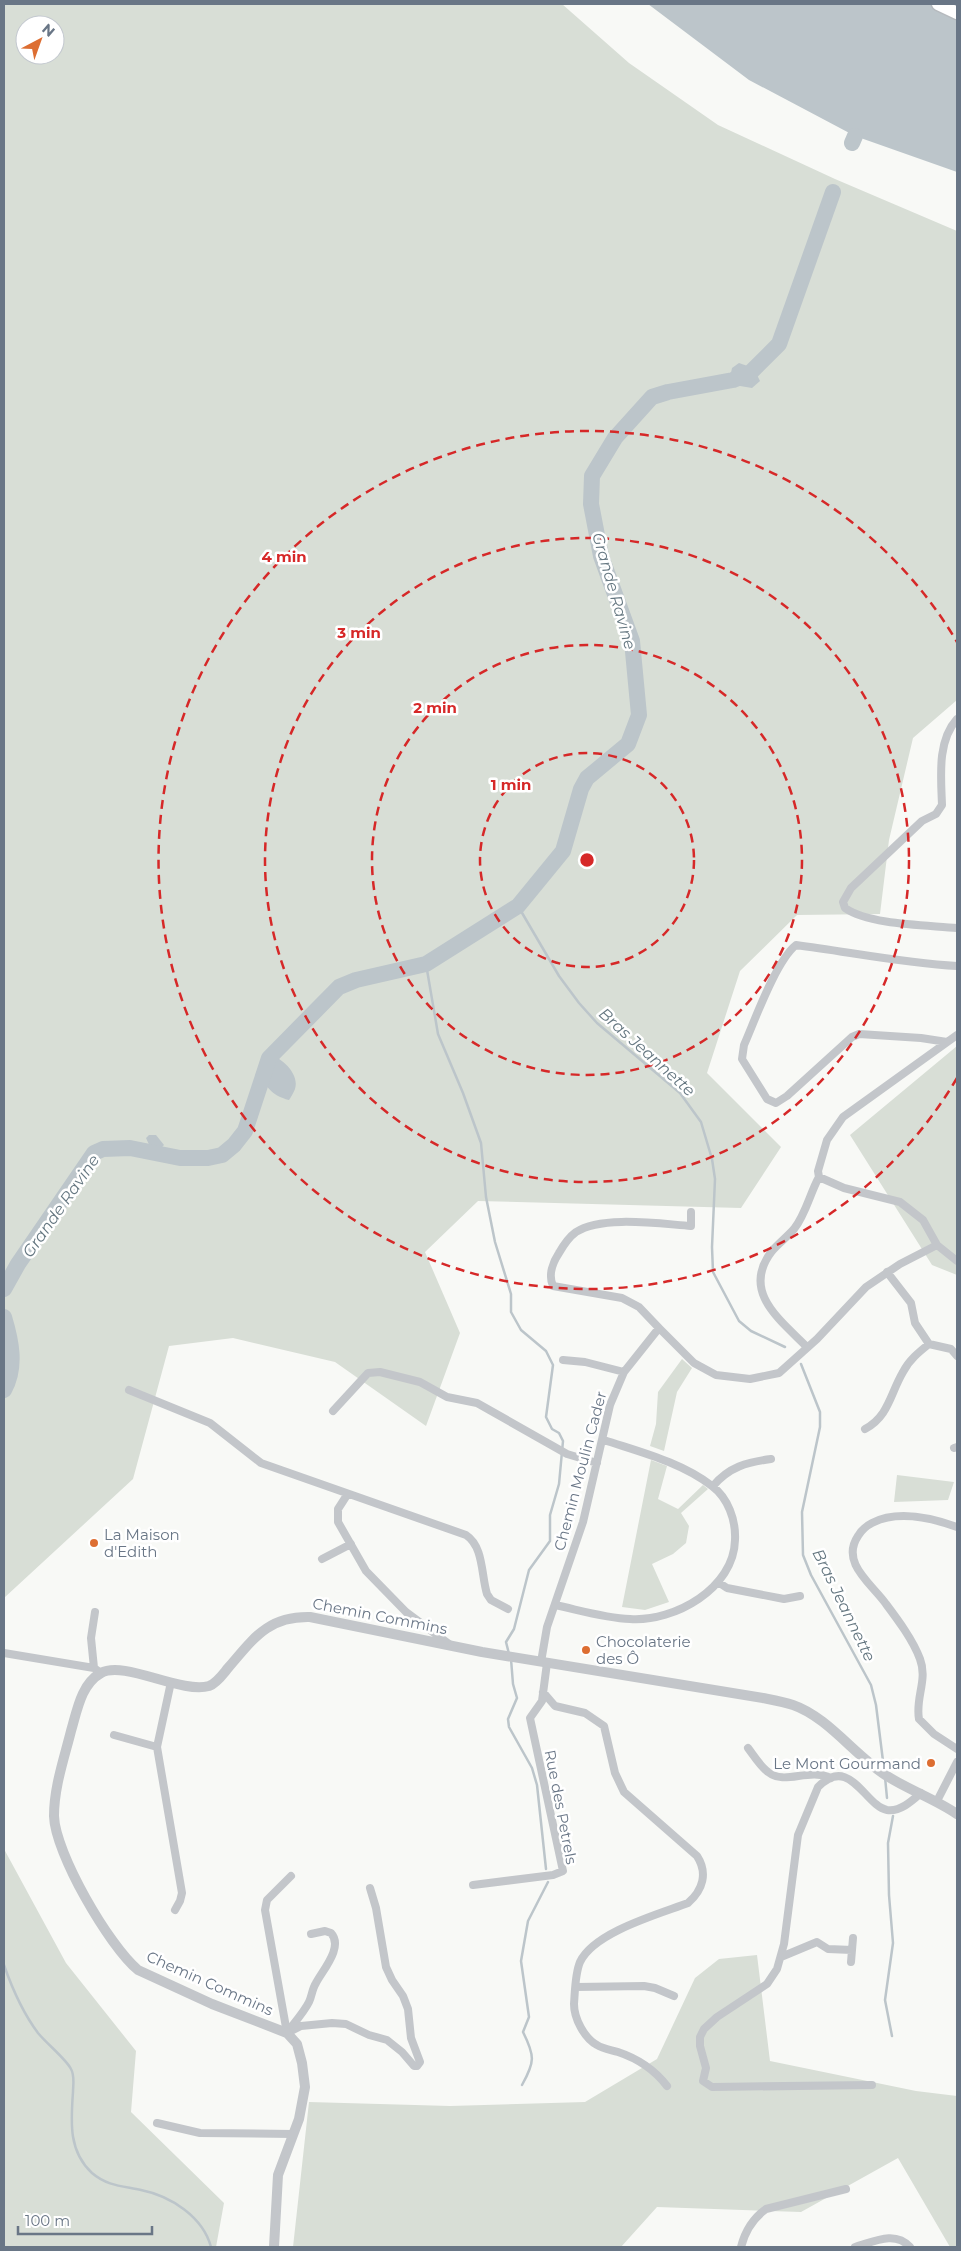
<svg xmlns="http://www.w3.org/2000/svg" width="961" height="2251" font-family="Montserrat,sans-serif">
  <style>
    .green { fill: #d8ded6; fill-rule: evenodd }
    .water { fill: #bcc5ca }
    .lines { fill: none; stroke-linecap: round; stroke-linejoin: round }
    .stream { stroke: #bcc5ca; stroke-width: 2.5 }
    .river { stroke: #bcc5ca; stroke-width: 16 }
    .primary-casing { stroke: #b6babe; stroke-width: 15 }
    .minor { stroke: #c3c6ca; stroke-width: 8 }
    .tertiary { stroke: #c3c6ca; stroke-width: 10 }
    .primary { stroke: #fff; stroke-width: 12 }
    .ring { fill: none; stroke: #d62828; stroke-width: 2.5; stroke-dasharray: 9 6 }
    .poi-dot { fill: #dd6e32; stroke: #fff; stroke-width: 2 }
    .labels { text-anchor: middle; dominant-baseline: central; stroke-width: 5; stroke-linejoin: round; paint-order: stroke }
    .street-label { font-size: 15px; fill: #697686; stroke: #fff }
    .poi-label { font-size: 15px; fill: #697686; stroke: #fff; text-anchor: start }
    .water-label { font-size: 16px; font-style: italic; fill: #657781; stroke: #fff }
    .centre { fill: #d62828; stroke: #fff; stroke-width: 2.5 }
    .ring-label { font-size: 15px; text-anchor: middle; font-weight: bold; fill: #d62828; stroke: #fff; stroke-width: 5; stroke-linejoin: round; paint-order: stroke }
  </style>
  <rect width="100%" height="100%" fill="#f8f9f6"/>
  <!-- green -->
  <path class="green" d="M 4,4 L 562,4 L 629,63 L 718,125 L 835,179 L 957,231 L 957,700 L 913,738 L 889,840 L 880,914 L 797,915 L 740,971 L 707,1073 L 781,1147 L 741,1208 L 478,1201 L 425,1252 L 460,1333 L 426,1426 L 335,1362 L 233,1338 L 169,1346 L 133,1479 L 4,1598 ZM 25,25 L 55,25 L 55,55 L 25,55 Z
    M 957,1046 L 957,1275 L 932,1265 L 850,1135 Z
    M 682,1359 L 692,1368 L 677,1392 L 664,1451 L 650,1446 L 656,1424 L 658,1392 Z
    M 651,1460 L 667,1466 L 658,1499 L 678,1509 L 703,1485 L 708,1489 L 681,1513 L 689,1526 L 686,1543 L 673,1554 L 652,1564 L 669,1602 L 645,1610 L 622,1607 Z
    M 897,1475 L 954,1482 L 948,1500 L 894,1502 Z
    M 4,1849 L 66,1963 L 136,2051 L 131,2112 L 224,2203 L 216,2247 L 4,2247 Z
    M 757,1955 L 770,2061 L 916,2091 L 957,2096 L 957,2247 L 950,2247 L 898,2158 L 801,2212 L 657,2207 L 621,2247 L 293,2247 L 309,2102 L 450,2106 L 585,2102 L 657,2059 L 695,1978 L 719,1959 Z"/>
  <!-- water -->
  <path class="water" d="M 648,4 L 957,4 L 957,172 L 855,136 L 749,80 Z
    M 739,363 C 751,367 755,369 760,381 L 752,388 L 740,386 L 730,378 L 732,368 Z
    M 267,1054 C 280,1056 300,1073 295,1089 C 294,1092 291,1097 289,1100 C 265,1094 257,1076 267,1054 Z
    M 149,1135 L 156,1135 L 164,1145 L 157,1152 L 151,1149 L 146,1138 Z"/>
  <g class="lines">
    <!-- stream -->
    <path class="stream" d="M 518,906 L 559,976 L 579,1003 L 597,1023 L 680,1093 L 701,1122 L 712,1159 L 715,1179 L 712,1247 L 713,1272 L 739,1321 L 751,1331 L 785,1347
      M 426,964 L 438,1034 L 463,1093 L 481,1143 L 486,1197 L 495,1242 L 511,1294 L 511,1312 L 521,1330 L 546,1351 L 553,1365 L 546,1417 L 552,1429 L 559,1433 L 563,1441 L 559,1484 L 550,1515 L 550,1541 L 529,1570 L 514,1629 L 506,1642 L 509,1654
      M 801,1364 L 820,1412 L 820,1427 L 802,1512 L 803,1555 L 811,1575 L 871,1685 L 876,1705 L 884,1769
      M 511,1659 L 513,1684 L 517,1698 L 508,1719 L 509,1727 L 532,1768 L 537,1785 L 546,1869
      M 885,1777 L 887,1798
      M 4,1965 C 12,1988 23,2013 38,2033 C 47,2044 66,2059 71,2069 C 75,2076 73,2085 73,2092 C 71,2121 68,2151 92,2173 C 107,2186 123,2186 141,2190 C 171,2196 203,2217 211,2247
      M 892,2036 L 885,2000 L 893,1943 L 889,1895 L 888,1843 L 893,1816
      M 522,2085 C 535,2062 535,2056 523,2032 L 529,2017 L 521,1961 L 528,1921 L 548,1882"/>
    <!-- river -->
    <path class="river" d="M 852,143 L 855,136
      M 4,1289 L 18,1264 L 94,1153 L 103,1149 L 130,1148 L 180,1158 L 208,1158 L 222,1155 L 234,1145 L 245,1131 L 269,1058 L 339,987 L 356,980 L 426,964 L 518,906 L 563,851 L 581,789 L 587,778 L 628,744 L 639,715 L 632,641 L 601,556 L 591,504 L 592,476 L 615,438 L 652,397 L 668,392 L 733,380 L 750,373 L 779,344 L 833,192
      M 4,1317 C 11,1340 17,1367 4,1390"/>
    <defs>
      <path id="primary" d="M 938,4 L 957,13"/>
    </defs>
    <!-- primary casing -->
    <use href="#primary" class="primary-casing"/>
    <!-- minor -->
    <path class="minor" d="M 957,719 C 937,741 941,777 942,805 L 936,814 L 922,821 L 851,888 L 843,902 L 845,908 C 869,925 927,925 957,928
      M 947,1042 L 921,1038 L 859,1034 L 852,1037 L 787,1096 L 776,1103 L 767,1099 L 742,1059 L 744,1045 C 755,1020 776,961 796,945 C 850,952 903,963 957,966
      M 819,1177 L 818,1171 L 827,1140 L 843,1117 L 957,1035
      M 819,1177 L 844,1188 L 900,1202 L 923,1220 L 937,1245 L 957,1261
      M 887,1272 L 911,1303 L 915,1323 L 929,1344 L 951,1349 L 957,1356
      M 659,1328 L 639,1307 L 622,1298 L 553,1286 C 548,1275 553,1262 559,1253 C 563,1246 569,1237 576,1232 C 602,1215 661,1224 691,1226 L 691,1212
      M 807,1347 C 779,1319 741,1291 772,1251 C 779,1243 787,1237 794,1229 C 806,1214 810,1193 819,1177
      M 563,1360 L 585,1362 L 624,1372
      M 129,1390 L 210,1423 L 261,1463 L 466,1535 C 484,1547 481,1575 487,1594 L 491,1600 L 508,1609
      M 333,1411 L 368,1373 L 380,1372 L 420,1382 L 447,1397 L 477,1403 L 567,1454 L 597,1463
      M 865,1429 C 889,1416 890,1394 903,1372 C 909,1360 919,1352 929,1344
      M 954,1448 L 957,1447
      M 713,1486 C 729,1467 747,1462 771,1459
      M 347,1495 L 338,1509 L 338,1522 L 366,1571 L 406,1612 L 449,1644
      M 957,1527 C 932,1518 897,1510 872,1523 C 866,1526 861,1531 858,1536 C 840,1563 872,1584 886,1604 C 898,1620 913,1640 920,1659 C 928,1680 915,1698 919,1719 L 934,1734 L 957,1749
      M 322,1559 L 351,1544
      M 718,1582 L 727,1588 L 784,1599 L 800,1596
      M 555,1605 C 579,1610 605,1618 630,1619 C 675,1622 734,1588 735,1540 C 736,1520 728,1498 712,1486 C 681,1462 640,1452 604,1440
      M 4,1653 L 94,1668 L 101,1673
      M 541,1662 L 547,1627 L 583,1522 L 610,1405 L 624,1372 L 659,1328 L 694,1363 L 716,1375 L 750,1379 L 779,1373 L 817,1339 L 866,1287 L 900,1264 L 937,1245
      M 94,1668 L 91,1638 L 95,1612
      M 171,1682 L 157,1747 L 182,1893 L 180,1901 L 175,1910
      M 543,1692 L 555,1706 L 585,1713 L 604,1726 L 615,1773 L 624,1792 L 697,1856 C 708,1873 703,1890 688,1903 C 659,1914 594,1932 580,1962 C 575,1974 575,1991 574,2004 C 574,2018 584,2038 597,2045 C 603,2049 612,2050 618,2052 C 639,2059 654,2069 667,2086
      M 114,1735 L 157,1747
      M 748,1748 C 754,1756 760,1766 768,1772 C 785,1786 808,1767 831,1778
      M 937,1801 L 957,1762
      M 473,1885 L 553,1875 L 563,1871 L 530,1718 L 542,1701 L 547,1663
      M 781,1957 L 817,1942 L 828,1949 L 852,1950
      M 851,1962 L 853,1938
      M 576,1987 L 644,1986 L 655,1988 L 674,1996
      M 288,2031 C 295,2022 304,2012 309,2002 C 312,1996 312,1989 316,1983 C 322,1971 344,1947 331,1933 L 325,1931 L 311,1934
      M 287,2033 L 301,2026 L 332,2023 L 346,2024 L 369,2035 L 387,2040 L 402,2052 L 414,2066 L 417,2066 L 420,2062 L 411,2038 L 408,2009 L 403,1996 L 392,1980 L 386,1967 L 376,1908 L 370,1888
      M 287,2033 L 265,1910 L 267,1900 L 291,1876
      M 872,2085 L 712,2087 L 703,2081 L 706,2068 L 700,2046 L 700,2037 L 704,2029 L 717,2017 L 767,1984 L 777,1969 L 784,1944 L 798,1835 L 818,1787 C 850,1754 865,1806 887,1810 C 900,1812 912,1801 921,1793
      M 157,2123 L 200,2133 L 293,2134
      M 741,2247 C 745,2231 752,2219 766,2209 L 846,2189
      M 855,2247 C 873,2242 895,2230 910,2247"/>
    <!-- tertiary -->
    <path class="tertiary" d="M 274,2247 L 278,2175 L 299,2119 L 305,2087 L 302,2063 L 297,2044 L 287,2033 L 212,2004 L 138,1970 C 109,1946 55,1853 54,1816 C 54,1787 64,1759 71,1731 C 77,1711 81,1684 101,1673 C 124,1660 181,1694 209,1686 C 217,1683 223,1674 228,1668 C 254,1638 268,1616 310,1617 L 482,1652 L 763,1698 C 773,1700 784,1702 793,1705 C 828,1717 855,1756 887,1776 C 909,1790 935,1799 957,1814"/>
    <!-- primary -->
    <use href="#primary" class="primary"/>
  </g>
  <!-- distance rings -->
  <g class="ring">
    <circle cx="587" cy="860" r="107"/>
    <circle cx="587" cy="860" r="215"/>
    <circle cx="587" cy="860" r="322"/>
    <path d="M957 1078A429 429 0 1 1 957 642"/>
  </g>
  <!-- markers -->
  <g class="poi-dot">
    <circle cx="94" cy="1543" r="5"/>
    <circle cx="586" cy="1650" r="5"/>
    <circle cx="931" cy="1763" r="5"/>
  </g>
  <g class="labels">
    <!-- street labels -->
    <g class="street-label">
      <text transform="translate(580 1471) rotate(-75)">Chemin Moulin Cader</text>
      <text transform="translate(380 1616) rotate(11)">Chemin Commins</text>
      <text transform="translate(561 1807) rotate(79)">Rue des Petrels</text>
      <text transform="translate(210 1983) rotate(24)">Chemin Commins</text>
    </g>
    <!-- poi labels -->
    <g class="poi-label">
      <text x="104" y="1534">La Maison<tspan x="104" dy="17">d'Edith</tspan></text>
      <text x="596" y="1641">Chocolaterie<tspan x="596" dy="17">des Ô</tspan></text>
      <text x="921" y="1763" text-anchor="end">Le Mont Gourmand</text>
    </g>
    <!-- water labels -->
    <g class="water-label">
      <text transform="translate(614 591) rotate(74)">Grande Ravine</text>
      <text transform="translate(647 1052) rotate(42)">Bras Jeannette</text>
      <text transform="translate(61 1206) rotate(-55)">Grande Ravine</text>
      <text transform="translate(844 1605) rotate(64)">Bras Jeannette</text>
    </g>
  </g>
  <circle cx="587" cy="860" r="8" class="centre"/>
  <g class="ring-label">
    <text x="284" y="562">4 min</text>
    <text x="359" y="638">3 min</text>
    <text x="435" y="713">2 min</text>
    <text x="511" y="790">1 min</text>
  </g>
  <!-- border -->
  <rect width="961" height="2251" fill="none" stroke="#697686" stroke-width="10"/>
  <!-- north arrow -->
  <g transform="translate(40 40) rotate(41)"><circle r="24" fill="#ffffff" stroke="#c3c8cf"/>
  <path d="M0-4L9 19L0 12L-9 19Z" fill="#dd6e32"/>
  <text y="-8" font-size="14" font-weight="bold" text-anchor="middle" fill="#697686">N</text>
  </g>
  <!-- scale -->
  <path d="M18 2226v8h134v-8" fill="none" stroke="#697686" stroke-width="2.5"/>
  <text x="25" y="2226" font-size="15" fill="#697686" stroke="#ffffff" stroke-width="4" paint-order="stroke">100 m</text>
</svg>
